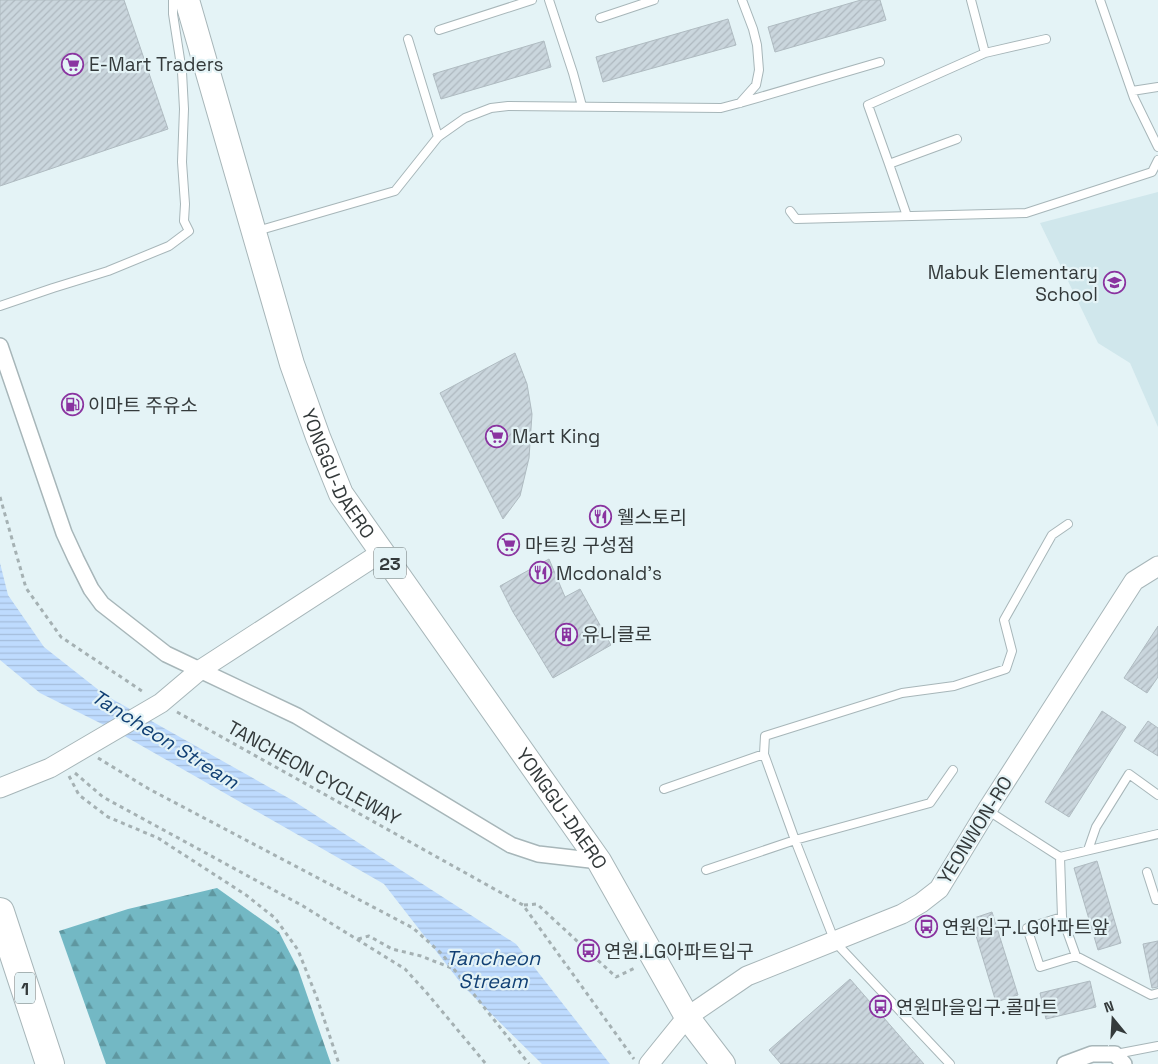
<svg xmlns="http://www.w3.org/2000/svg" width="1158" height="1064" font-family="'Space Grotesk','Noto Sans KR',sans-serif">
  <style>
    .built { fill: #d0e7ec }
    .forest { fill: url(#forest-firs) }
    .water { fill: url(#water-rules) }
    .building { fill: url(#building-hatch); stroke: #afbbc1 }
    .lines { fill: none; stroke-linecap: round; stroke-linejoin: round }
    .service-casing { stroke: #a7b6b9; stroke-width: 10 }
    .minor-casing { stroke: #a7b6b9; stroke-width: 18 }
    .tertiary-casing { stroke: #a7b6b9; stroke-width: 21 }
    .primary-casing { stroke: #a7b6b9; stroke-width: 26 }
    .motorway-casing { stroke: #a7b6b9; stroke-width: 30 }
    .path { stroke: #a5b1b3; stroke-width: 3; stroke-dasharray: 4 4; stroke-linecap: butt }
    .service { stroke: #fff; stroke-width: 8 }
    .minor { stroke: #fff; stroke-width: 15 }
    .tertiary { stroke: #fff; stroke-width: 19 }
    .primary { stroke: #fff; stroke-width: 24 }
    .motorway { stroke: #fff; stroke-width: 28 }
    .labels { text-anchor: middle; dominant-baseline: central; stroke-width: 4.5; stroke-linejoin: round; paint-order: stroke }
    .shield { fill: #e4f3f6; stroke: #697273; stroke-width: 1 }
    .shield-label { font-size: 18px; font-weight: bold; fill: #343a3b }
    .poi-label { font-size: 19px; fill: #343a3b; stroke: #e4f3f6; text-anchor: start }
    .street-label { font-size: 19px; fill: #343a3b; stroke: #e4f3f6 }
    .water-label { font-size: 20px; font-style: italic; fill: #114074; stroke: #e4f3f6 }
  </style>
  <defs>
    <pattern id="forest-firs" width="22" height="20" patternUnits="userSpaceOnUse" patternTransform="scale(1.25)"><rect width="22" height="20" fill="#73b8c4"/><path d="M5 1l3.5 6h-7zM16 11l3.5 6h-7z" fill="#5f97a0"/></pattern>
    <pattern id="water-rules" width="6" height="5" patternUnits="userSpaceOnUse" patternTransform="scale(1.25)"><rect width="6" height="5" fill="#bedbfe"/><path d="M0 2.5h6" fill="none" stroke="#a4bddb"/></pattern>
    <pattern id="building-hatch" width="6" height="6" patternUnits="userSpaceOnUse" patternTransform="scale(1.25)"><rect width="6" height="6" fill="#cad6dd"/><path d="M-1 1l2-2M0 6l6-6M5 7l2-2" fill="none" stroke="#aeb8bf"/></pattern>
  </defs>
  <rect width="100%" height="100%" fill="#e4f3f6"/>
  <!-- built -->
  <path class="built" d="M 1158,192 L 1158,427 L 1130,363 L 1098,343 L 1040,223 Z"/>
  <!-- forest -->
  <path class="forest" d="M 217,888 L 279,932 L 298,969 L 331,1064 L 106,1064 L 59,931 L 128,909 Z"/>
  <!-- water -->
  <path class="water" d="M 0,563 L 8,595 L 44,647 L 105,695 L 292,800 L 516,944 L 610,1064 L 542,1064 L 464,987 L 384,884 L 114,730 L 40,693 L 0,660 Z"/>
  <!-- building -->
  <path class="building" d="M 0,0 L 124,0 L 168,129 L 0,186 Z
    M 861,0 L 880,0 L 886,20 L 775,52 L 768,27 Z
    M 728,19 L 736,45 L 603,82 L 596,57 Z
    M 544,41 L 551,67 L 441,99 L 433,74 Z
    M 515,353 L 527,384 L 532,414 L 529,458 L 520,496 L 503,519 L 440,393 Z
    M 549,559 L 565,597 L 580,589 L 611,645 L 553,678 L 513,612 L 500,586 Z
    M 1158,626 L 1158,677 L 1147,693 L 1124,678 Z
    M 1102,711 L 1126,727 L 1069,817 L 1045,802 Z
    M 1148,721 L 1158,728 L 1158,756 L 1134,741 Z
    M 1097,861 L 1121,943 L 1098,950 L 1074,868 Z
    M 992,912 L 1018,995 L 996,1002 L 971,919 Z
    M 1158,941 L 1158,987 L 1152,988 L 1143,944 Z
    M 850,979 L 924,1064 L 781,1064 L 769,1050 Z
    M 1090,981 L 1096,1007 L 1046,1019 L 1040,993 Z"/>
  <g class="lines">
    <defs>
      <path id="service" d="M 549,0 L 573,73 L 582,106
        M 1100,0 L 1134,98 L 1158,147
        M 600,18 L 654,0
        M 439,30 L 532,0
        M 408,39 L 438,137
        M 985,53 L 1046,39
        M 1132,91 L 1158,87
        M 740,103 L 756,85 L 759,70 L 757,45 L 753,29 L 742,0
        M 889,164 L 868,105 L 985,53 L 971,0
        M 790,211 L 796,219 L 1026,213 L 1152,172 L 1158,160
        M 907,216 L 889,164 L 957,139
        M 257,231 L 395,191 L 438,137 L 465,118 L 491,108 L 508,106 L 721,108 L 740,103 L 880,62
        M 0,306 L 53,288 L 108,271 L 169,246 L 189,231 L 184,221 L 185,204 L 182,162 L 184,109 L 182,72 L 173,14 L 173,0
        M 664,789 L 764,754
        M 987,810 L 1060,857 L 1062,917 L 1076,956 L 1151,995 L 1158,993
        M 1088,850 L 1096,827 L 1129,774 L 1158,795
        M 1060,857 L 1158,834
        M 706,870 L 795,840 L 930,803 L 953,770
        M 1147,872 L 1156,900 L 1158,900
        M 1062,917 L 1027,928 L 1040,967 L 1076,956
        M 1116,1054 L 1158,1046
        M 950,1064 L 835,942 L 795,840 L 764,754 L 765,736 L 902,693 L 954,686 L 1006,669 L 1012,651 L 1004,620 L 1052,535 L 1068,524"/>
      <path id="minor" d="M 0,346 L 64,533 L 76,559 L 91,589 L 102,604 L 166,654 L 297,716 L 511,845 L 538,854 L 599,861
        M 1065,1064 L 1092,1054 L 1115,1054 L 1124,1064"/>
      <path id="tertiary" d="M 0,788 L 50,768 L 161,703 L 200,670 L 382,552
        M 649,1064 L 687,1017 L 747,976 L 902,914 L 921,903 L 939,889 L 987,810 L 1134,581 L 1158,566"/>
      <g id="primary">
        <path id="s1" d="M 187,0 L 292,364 L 318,437 L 341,494 L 599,861 L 687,1017 L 723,1064"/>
      </g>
      <path id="motorway" d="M 0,912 L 50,1064"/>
    </defs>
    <!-- service casing -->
    <use href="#service" class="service-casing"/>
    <!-- minor casing -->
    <use href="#minor" class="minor-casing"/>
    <!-- tertiary casing -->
    <use href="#tertiary" class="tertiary-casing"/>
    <!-- primary casing -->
    <use href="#primary" class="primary-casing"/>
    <!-- motorway casing -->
    <use href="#motorway" class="motorway-casing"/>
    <!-- path -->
    <path class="path" d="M 0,497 L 26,588 L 61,637 L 145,693
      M 177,712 L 523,905 L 634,1059
      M 98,758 L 149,789 L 413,928 L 442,954 L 529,1064
      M 75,773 L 103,797 L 303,906 L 405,969 L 426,992 L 486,1064
      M 69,776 L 79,795 L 108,817 L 158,838 L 246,895 L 275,918 L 298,950 L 317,998 L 339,1064
      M 524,905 L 537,904 L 616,977 L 637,967
      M 358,939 L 369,936 L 392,949 L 421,956 L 454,969"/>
    <!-- service -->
    <use href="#service" class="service"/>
    <!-- minor -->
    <use href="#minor" class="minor"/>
    <!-- tertiary -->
    <use href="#tertiary" class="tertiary"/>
    <!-- primary -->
    <use href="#primary" class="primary"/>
    <!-- motorway -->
    <use href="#motorway" class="motorway"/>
  </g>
  <!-- icons -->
  <defs>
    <symbol id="supermarket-ring" viewBox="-11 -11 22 22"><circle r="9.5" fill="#e4f3f6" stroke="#8a33a0" stroke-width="1.5"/><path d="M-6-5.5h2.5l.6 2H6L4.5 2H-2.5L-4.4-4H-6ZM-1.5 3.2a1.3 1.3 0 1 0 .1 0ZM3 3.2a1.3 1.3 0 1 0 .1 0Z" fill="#8a33a0"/></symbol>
    <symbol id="school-ring" viewBox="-11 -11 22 22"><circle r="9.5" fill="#e4f3f6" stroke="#8a33a0" stroke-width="1.5"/><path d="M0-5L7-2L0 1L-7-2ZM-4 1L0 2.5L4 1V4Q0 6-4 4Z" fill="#8a33a0"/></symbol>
    <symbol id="fuel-ring" viewBox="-11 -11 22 22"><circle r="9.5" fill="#e4f3f6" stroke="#8a33a0" stroke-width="1.5"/><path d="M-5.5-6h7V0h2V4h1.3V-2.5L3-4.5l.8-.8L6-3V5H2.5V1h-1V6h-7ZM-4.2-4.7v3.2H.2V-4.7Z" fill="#8a33a0"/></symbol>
    <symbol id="restaurant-ring" viewBox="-11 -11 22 22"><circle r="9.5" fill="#e4f3f6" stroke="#8a33a0" stroke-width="1.5"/><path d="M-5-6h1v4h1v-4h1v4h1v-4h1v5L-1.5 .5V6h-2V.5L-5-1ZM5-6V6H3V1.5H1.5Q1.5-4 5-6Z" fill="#8a33a0"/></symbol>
    <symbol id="building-ring" viewBox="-11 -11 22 22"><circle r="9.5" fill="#e4f3f6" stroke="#8a33a0" stroke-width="1.5"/><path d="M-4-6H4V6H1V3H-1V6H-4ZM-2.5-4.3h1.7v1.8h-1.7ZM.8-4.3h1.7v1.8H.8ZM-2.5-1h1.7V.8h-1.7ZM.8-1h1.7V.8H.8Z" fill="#8a33a0"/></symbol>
    <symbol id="bus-ring" viewBox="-11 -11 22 22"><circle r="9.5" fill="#e4f3f6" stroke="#8a33a0" stroke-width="1.5"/><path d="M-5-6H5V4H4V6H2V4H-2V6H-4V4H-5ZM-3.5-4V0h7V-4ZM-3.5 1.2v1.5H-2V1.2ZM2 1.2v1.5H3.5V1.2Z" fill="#8a33a0"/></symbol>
  </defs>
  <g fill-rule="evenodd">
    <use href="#supermarket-ring" x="60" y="52" width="25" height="25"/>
    <use href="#school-ring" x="1102" y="270" width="25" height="25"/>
    <use href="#fuel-ring" x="60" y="392" width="25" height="25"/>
    <use href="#supermarket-ring" x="484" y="424" width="25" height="25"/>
    <use href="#restaurant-ring" x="588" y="504" width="25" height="25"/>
    <use href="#supermarket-ring" x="496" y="532" width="25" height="25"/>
    <use href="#restaurant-ring" x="528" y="560" width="25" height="25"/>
    <use href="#building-ring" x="554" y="622" width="25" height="25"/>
    <use href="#bus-ring" x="914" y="914" width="25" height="25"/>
    <use href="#bus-ring" x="576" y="938" width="25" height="25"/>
    <use href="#bus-ring" x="868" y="994" width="25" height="25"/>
  </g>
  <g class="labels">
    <!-- shield labels -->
    <g class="shield">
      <rect x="374" y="547.5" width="32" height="31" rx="4"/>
      <rect x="15" y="972.5" width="20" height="31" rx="4"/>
    </g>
    <g class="shield-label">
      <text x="390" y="563">23</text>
      <text x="25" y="988">1</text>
    </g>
    <!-- poi labels -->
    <g class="poi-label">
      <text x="89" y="64">E-Mart Traders</text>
      <text x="1098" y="272" text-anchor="end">Mabuk Elementary<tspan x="1098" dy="22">School</tspan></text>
      <text x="88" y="405">이마트 주유소</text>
      <text x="512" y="436">Mart King</text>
      <text x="617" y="517">웰스토리</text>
      <text x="525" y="545">마트킹 구성점</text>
      <text x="556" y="573">Mcdonald's</text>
      <text x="582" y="634">유니클로</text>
      <text x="942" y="927">연원입구.LG아파트앞</text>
      <text x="604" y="951">연원.LG아파트입구</text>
      <text x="896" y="1007">연원마을입구.콜마트</text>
    </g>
    <!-- street labels -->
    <g class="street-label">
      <text stroke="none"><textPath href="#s1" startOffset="498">YONGGU-DAERO</textPath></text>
      <text transform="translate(314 773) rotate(29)">TANCHEON CYCLEWAY</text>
      <text stroke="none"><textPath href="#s1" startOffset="902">YONGGU-DAERO</textPath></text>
      <text transform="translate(975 830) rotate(-58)">YEONWON-RO</text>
    </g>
    <!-- water labels -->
    <g class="water-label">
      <text transform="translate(165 739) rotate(32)">Tancheon Stream</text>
      <text x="493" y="958">Tancheon<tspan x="493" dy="23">Stream</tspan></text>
    </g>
  </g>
  <!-- north arrow -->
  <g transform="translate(1113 1019) rotate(342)" stroke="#e4f3f6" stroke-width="4" paint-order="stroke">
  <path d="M0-4L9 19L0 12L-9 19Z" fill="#343a3b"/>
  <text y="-8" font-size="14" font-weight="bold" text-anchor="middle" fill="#343a3b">N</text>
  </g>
</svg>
